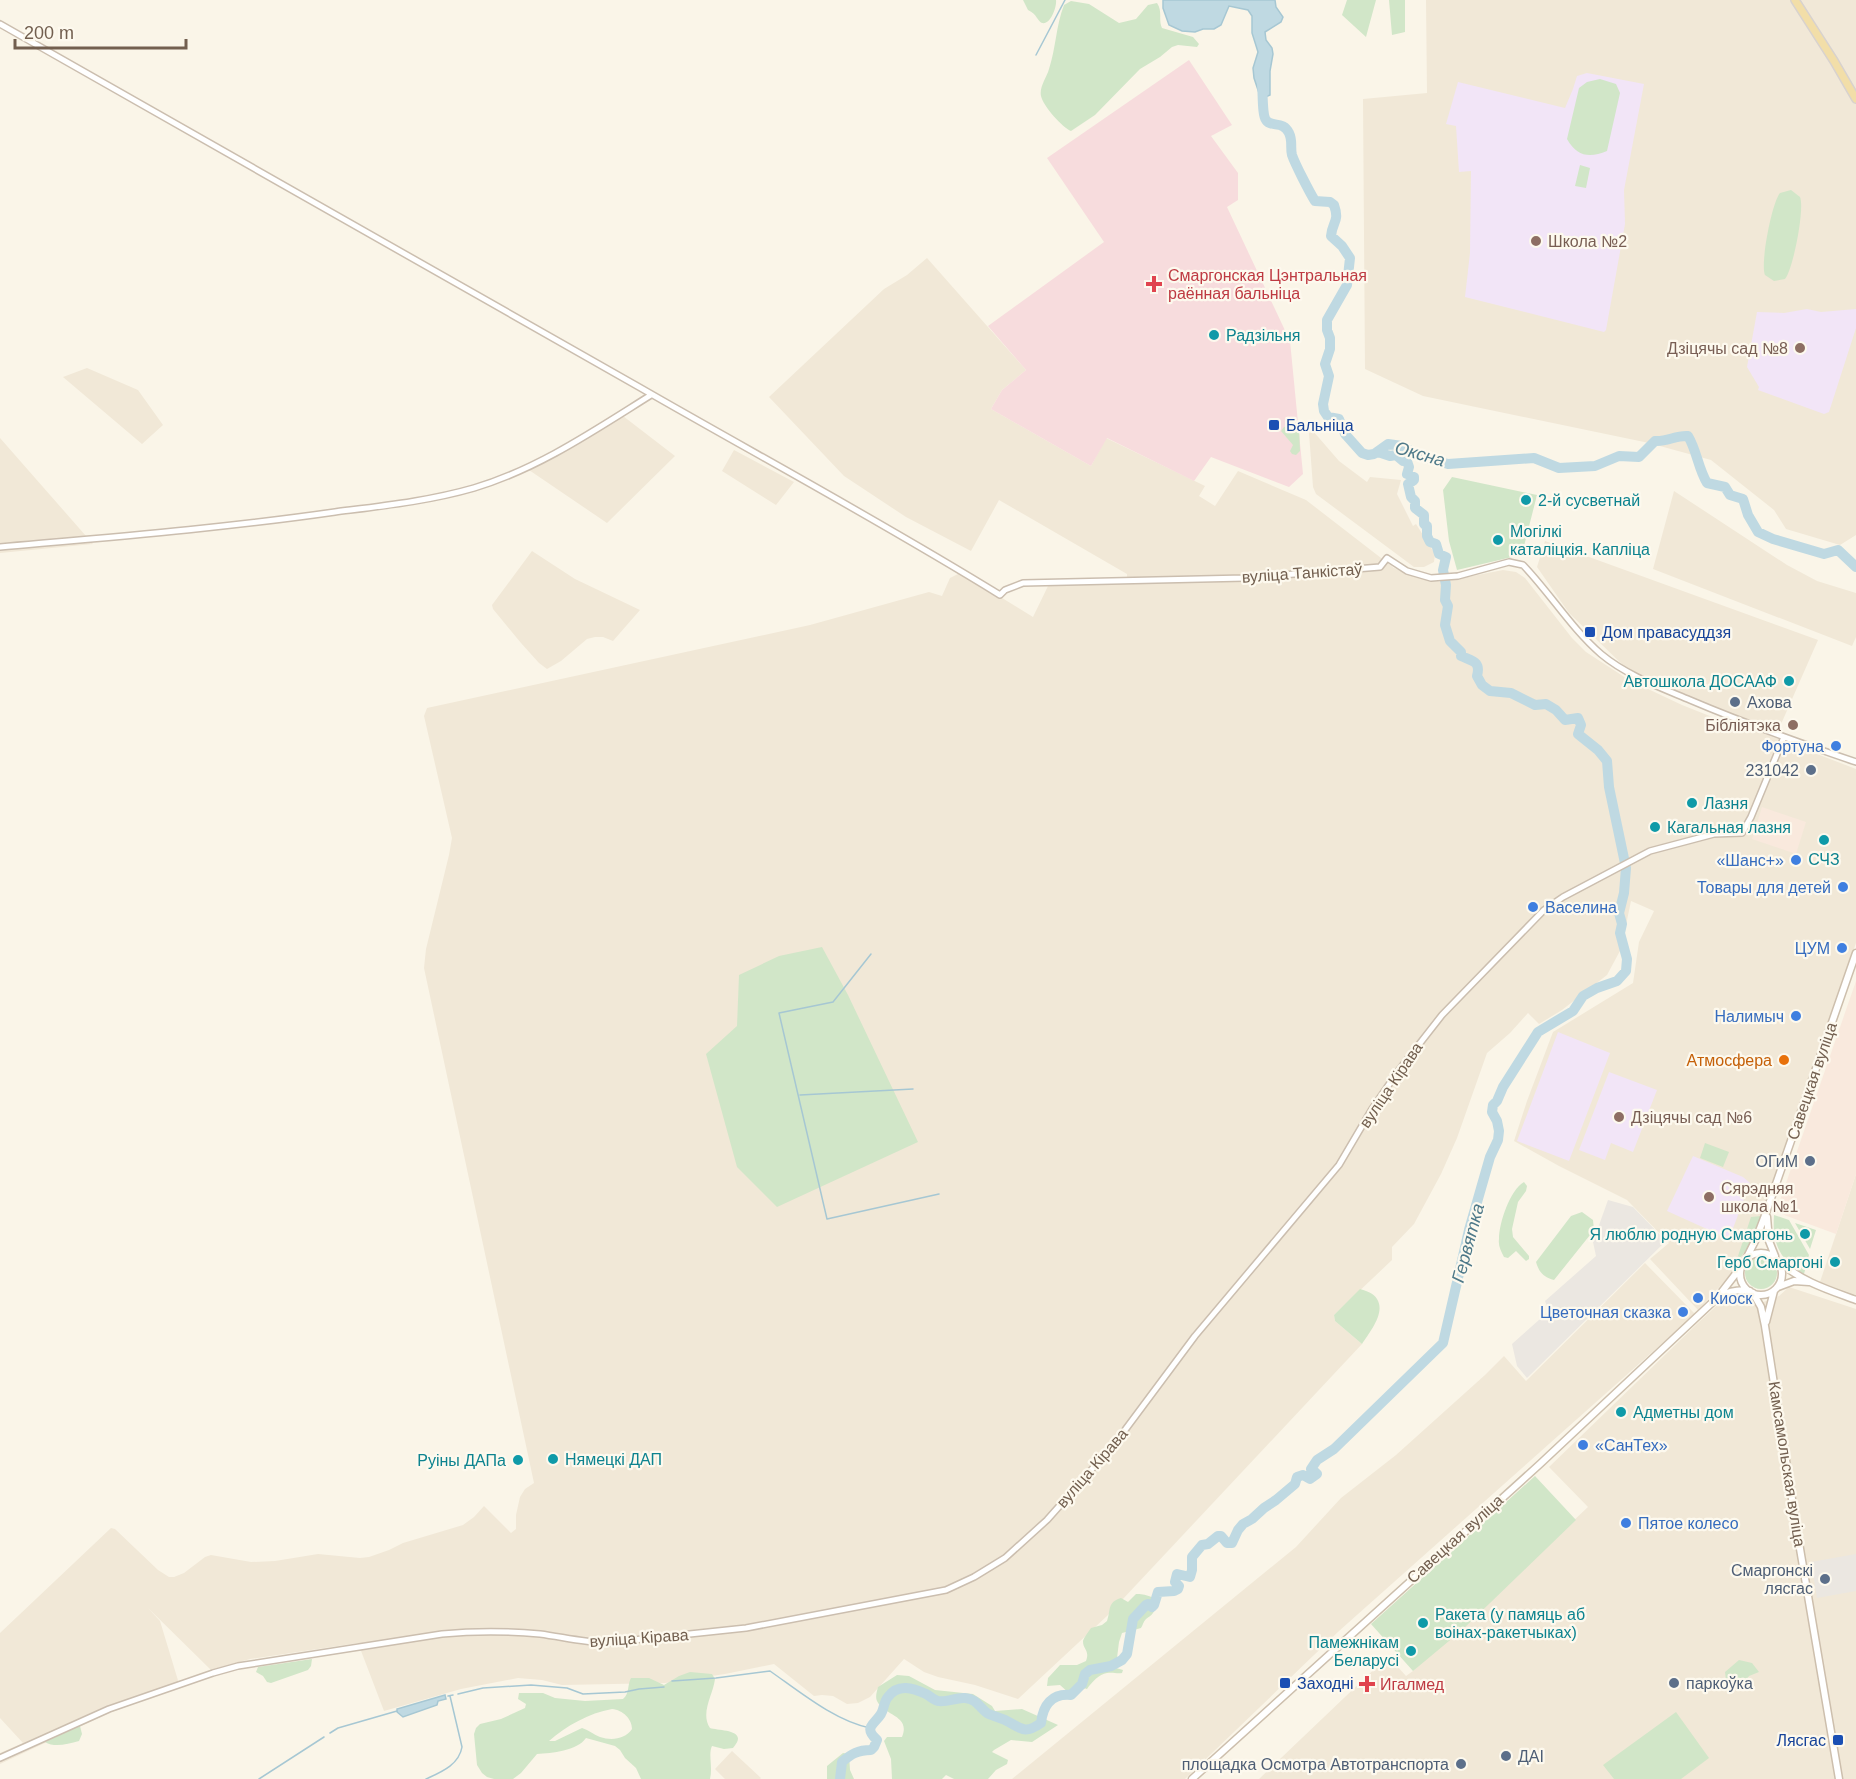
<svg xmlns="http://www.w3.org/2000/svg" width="1856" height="1779" font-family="Helvetica,sans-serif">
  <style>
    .residential { fill: #f1e8d7 }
    .commercial { fill: #f9e9dd }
    .industrial { fill: #ebe7e1 }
    .education { fill: #f2e5f7 }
    .medical { fill: #f7dcdd }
    .green { fill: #d1e6c8; fill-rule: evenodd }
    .water { fill: #bfd9e2; stroke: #a6c7d3; stroke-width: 1.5 }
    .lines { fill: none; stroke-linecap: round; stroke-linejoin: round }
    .stream { stroke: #a6c7d3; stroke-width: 1.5 }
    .river { stroke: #bfd9e2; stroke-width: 10 }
    .tertiary-casing { stroke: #cbbeaf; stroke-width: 8 }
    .secondary-casing { stroke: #cdbfad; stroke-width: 9 }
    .primary-casing { stroke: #d8d2ce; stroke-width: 10 }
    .tertiary { stroke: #fff; stroke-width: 5 }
    .secondary { stroke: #fff; stroke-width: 6 }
    .primary { stroke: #f2dea8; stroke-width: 7 }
    .education-dot { fill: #8d6e63; stroke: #fdf9ee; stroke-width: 2 }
    .health-dot { fill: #e0444e; stroke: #fdf9ee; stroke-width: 2 }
    .culture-dot { fill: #0f9aa8; stroke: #fdf9ee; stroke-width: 2 }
    .transit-dot { fill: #1a4fb4; stroke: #fdf9ee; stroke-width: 2 }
    .service-dot { fill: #5c6f8a; stroke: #fdf9ee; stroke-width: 2 }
    .shop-dot { fill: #3f7fe0; stroke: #fdf9ee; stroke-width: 2 }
    .food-dot { fill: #e8710a; stroke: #fdf9ee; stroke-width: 2 }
    .labels { text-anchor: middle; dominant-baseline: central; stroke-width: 4.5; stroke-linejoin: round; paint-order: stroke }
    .education-label { font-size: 16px; fill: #785e54; stroke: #fdf9ee; text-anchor: start }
    .health-label { font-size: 16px; fill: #be3a42; stroke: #fdf9ee; text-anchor: start }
    .culture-label { font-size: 16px; fill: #0d838f; stroke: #fdf9ee; text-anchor: start }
    .transit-label { font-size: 16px; fill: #164399; stroke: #fdf9ee; text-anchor: start }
    .street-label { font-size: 16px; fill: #725f4f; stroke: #fdf9ee }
    .service-label { font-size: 16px; fill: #4e5e75; stroke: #fdf9ee; text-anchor: end }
    .shop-label { font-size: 16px; fill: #366cbe; stroke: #fdf9ee; text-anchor: end }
    .food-label { font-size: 16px; fill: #c56008; stroke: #fdf9ee; text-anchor: end }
    .water-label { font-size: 18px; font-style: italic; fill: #4e7989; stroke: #fdf9ee }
  </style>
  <rect width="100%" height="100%" fill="#faf5e8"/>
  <!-- residential -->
  <path class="residential" d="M 1426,0 L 1856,0 L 1856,535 L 1840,545 L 1786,529 L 1774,510 L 1711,460 L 1649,443 L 1423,396 L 1365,369 L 1363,99 L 1427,93 Z
    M 927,258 L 1026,370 L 1002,390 L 991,409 L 1091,466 L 1106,438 L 1205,486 L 1199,496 L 1215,506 L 1238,471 L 1306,500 L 1394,568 L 1414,577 L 1430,581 L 1442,582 L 1503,570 L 1516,572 L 1525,578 L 1572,638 L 1586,652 L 1629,680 L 1682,705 L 1740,728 L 1742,725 L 1856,769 L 1856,943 L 1750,1247 L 1745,1256 L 1736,1269 L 1698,1310 L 1650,1259 L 1669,1243 L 1627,1200 L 1559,1166 L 1514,1141 L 1527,1101 L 1553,1032 L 1633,983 L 1639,942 L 1654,911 L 1631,901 L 1621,949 L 1607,975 L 1562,1010 L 1539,1024 L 1528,1013 L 1510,1033 L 1487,1053 L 1457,1138 L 1441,1174 L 1414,1224 L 1392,1247 L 1392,1260 L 1334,1315 L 1335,1321 L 1362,1344 L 1107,1616 L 1018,1699 L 975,1685 L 938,1677 L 924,1672 L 904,1659 L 870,1697 L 858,1703 L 847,1704 L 833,1696 L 822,1695 L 814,1696 L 774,1664 L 725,1674 L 665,1683 L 562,1685 L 542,1680 L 518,1678 L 461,1689 L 384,1711 L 358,1643 L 250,1659 L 211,1670 L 148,1608 L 160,1621 L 180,1687 L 109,1713 L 0,1764 L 0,1753 L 23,1743 L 0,1718 L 0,1633 L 111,1528 L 115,1529 L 158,1570 L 169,1577 L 174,1577 L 184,1573 L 205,1557 L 211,1555 L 251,1562 L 275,1561 L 318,1554 L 360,1558 L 369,1557 L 389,1550 L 403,1543 L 463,1525 L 474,1517 L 484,1506 L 511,1533 L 516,1529 L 516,1515 L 520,1497 L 525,1489 L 534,1483 L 424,968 L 426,949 L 449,855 L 452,838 L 424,716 L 427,708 L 810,625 L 929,592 L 942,596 L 950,578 L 958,574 L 963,574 L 1033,617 L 1049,584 L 1127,582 L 1127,574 L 999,500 L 971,551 L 906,517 L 844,476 L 769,397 L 884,289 L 907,275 Z
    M 87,368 L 138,390 L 163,425 L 142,444 L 63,377 Z
    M 623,416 L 675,456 L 607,523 L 529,470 Z
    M 1313,431 L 1339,461 L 1367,482 L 1370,477 L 1401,480 L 1397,494 L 1413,526 L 1416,524 L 1435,554 L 1434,562 L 1424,567 L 1414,567 L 1316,494 L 1313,487 L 1309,433 Z
    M 0,438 L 93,544 L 0,553 Z
    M 734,450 L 794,482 L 776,505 L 722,471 Z
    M 1674,491 L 1787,565 L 1817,581 L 1856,593 L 1856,637 L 1852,646 L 1653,569 Z
    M 1545,541 L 1818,640 L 1778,731 L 1686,696 L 1627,669 L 1569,613 L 1537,567 Z
    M 532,551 L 575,579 L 640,610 L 613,641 L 603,637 L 595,637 L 587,639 L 561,661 L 547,669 L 539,663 L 521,643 L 493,609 L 492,605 Z
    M 1856,1174 L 1856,1295 L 1820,1282 Z
    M 1645,1263 L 1695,1314 L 1339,1631 L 1185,1779 L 1012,1779 L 1296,1547 L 1341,1498 L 1396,1455 L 1485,1375 L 1504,1356 L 1526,1381 Z
    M 1789,1287 L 1856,1309 L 1856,1779 L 1259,1779 L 1388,1656 L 1406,1676 L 1413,1671 L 1588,1507 L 1549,1467 L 1699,1322 L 1726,1297 L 1742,1294 L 1758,1304 L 1779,1296 Z
    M 732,1751 L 761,1778 L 760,1779 L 725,1779 L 715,1769 Z"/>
  <!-- commercial -->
  <path class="commercial" d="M 1762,807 L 1806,822 L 1796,854 L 1752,839 Z
    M 1856,981 L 1856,1174 L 1836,1234 L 1776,1212 Z"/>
  <!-- industrial -->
  <path class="industrial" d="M 1608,1200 L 1633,1207 L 1666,1241 L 1527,1378 L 1517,1366 L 1512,1344 L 1549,1311 L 1545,1301 L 1596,1256 L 1593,1242 Z
    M 1856,1554 L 1856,1591 L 1817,1598 L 1811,1562 Z"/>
  <!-- education -->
  <path class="education" d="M 1587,73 L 1644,84 L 1624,190 L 1625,224 L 1606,330 L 1604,332 L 1465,297 L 1470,253 L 1471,171 L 1459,172 L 1456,126 L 1446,124 L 1458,82 L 1565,108 L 1573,89 L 1577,76 Z
    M 1807,309 L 1821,312 L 1856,309 L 1856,328 L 1829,412 L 1824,414 L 1758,390 L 1759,387 L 1747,367 L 1757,312 L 1784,313 Z
    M 1558,1032 L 1610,1053 L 1569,1161 L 1517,1141 Z
    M 1609,1072 L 1657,1090 L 1633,1152 L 1611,1143 L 1605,1160 L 1579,1150 Z
    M 1693,1156 L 1743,1177 L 1750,1183 L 1729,1239 L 1667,1211 Z"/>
  <!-- medical -->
  <path class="medical" d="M 1189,60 L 1232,125 L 1211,136 L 1238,173 L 1238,200 L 1227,207 L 1290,341 L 1303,474 L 1289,487 L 1211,457 L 1194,481 L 1107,438 L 1091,466 L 991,409 L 1002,390 L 1026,370 L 988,326 L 1104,242 L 1047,158 Z"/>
  <!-- green -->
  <path class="green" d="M 1023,0 L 1056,0 C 1057,6 1051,25 1042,23 C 1038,22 1037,14 1028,10 Z
    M 1347,0 L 1376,0 L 1366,37 L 1342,15 Z
    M 1389,0 L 1405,0 L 1405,32 L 1392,35 Z
    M 1071,1 L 1089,4 L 1119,23 L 1136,19 L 1148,5 L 1157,3 C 1163,12 1158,19 1162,28 L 1193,37 L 1199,44 L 1197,47 L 1178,45 L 1172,47 L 1160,57 L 1140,69 L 1095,115 L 1071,131 C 1063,128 1043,106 1041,96 C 1039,87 1047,77 1049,69 C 1056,48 1056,25 1064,5 Z
    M 1600,79 L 1616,84 L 1620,93 L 1607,151 C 1590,158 1577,157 1567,139 L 1579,88 L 1587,82 Z
    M 1580,165 L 1590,168 L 1586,188 L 1575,186 Z
    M 1791,190 L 1800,197 C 1805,208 1793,270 1785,279 L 1774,281 L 1765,275 C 1760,264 1772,202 1780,193 Z
    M 1293,424 L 1299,427 L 1300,451 L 1296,455 L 1292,454 L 1290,451 L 1293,445 L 1281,431 L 1284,427 Z
    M 1452,477 L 1537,495 L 1523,550 L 1512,557 L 1457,570 L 1449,541 L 1443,490 Z
    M 822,947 L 848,995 L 918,1142 L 777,1207 L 737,1167 L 706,1054 L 737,1026 L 739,975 L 779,956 Z
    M 1705,1143 L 1729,1152 L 1723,1167 L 1700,1158 Z
    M 1524,1182 L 1527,1186 L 1526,1191 L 1518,1202 L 1512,1229 L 1513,1237 L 1529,1256 L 1529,1259 L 1526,1261 L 1516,1251 L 1508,1258 L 1504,1257 C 1501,1251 1498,1246 1499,1239 C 1499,1223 1510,1190 1524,1182 Z
    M 1582,1212 L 1593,1220 L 1594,1230 L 1554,1280 C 1543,1277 1539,1272 1536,1262 L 1571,1216 Z
    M 1774,1215 L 1789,1220 L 1809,1255 L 1804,1274 C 1779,1260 1772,1242 1774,1215 Z
    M 1761,1216 L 1751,1243 L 1735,1265 L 1751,1217 Z
    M 1795,1223 L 1816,1230 L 1810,1249 Z
    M1745 1273a16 16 0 1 1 32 0a16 16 0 1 1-32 0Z
    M 1360,1289 C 1366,1291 1374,1293 1377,1299 C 1386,1313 1369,1333 1362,1344 L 1335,1321 L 1334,1315 Z
    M 1535,1476 L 1576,1520 L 1461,1631 L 1413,1671 L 1371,1624 Z
    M 1136,1594 C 1147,1594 1164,1598 1153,1613 C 1151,1616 1148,1617 1146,1619 C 1143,1622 1143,1625 1141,1628 L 1122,1633 L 1119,1642 L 1117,1658 L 1108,1664 L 1109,1666 L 1123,1670 L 1122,1673 C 1117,1674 1113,1672 1107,1673 C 1099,1674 1092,1682 1087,1689 C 1080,1687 1076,1692 1069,1693 L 1060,1685 L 1047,1686 L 1048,1678 L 1060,1665 L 1077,1665 L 1086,1661 C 1090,1650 1083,1650 1083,1641 C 1084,1637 1089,1631 1091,1628 L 1102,1625 L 1107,1621 C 1111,1610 1107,1602 1121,1598 L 1128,1602 Z
    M 312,1659 L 311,1666 L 308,1670 L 271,1683 L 267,1682 L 263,1676 L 256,1672 L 258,1667 Z
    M 1739,1660 L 1752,1663 L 1759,1672 L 1749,1676 L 1747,1679 L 1740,1680 L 1732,1687 L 1726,1680 L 1725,1672 Z
    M 690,1672 L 712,1674 L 715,1679 C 713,1695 700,1713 710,1728 C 719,1731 750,1729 733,1748 L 724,1749 L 712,1746 C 708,1754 713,1767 710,1779 L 641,1779 L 636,1768 L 625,1758 L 620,1750 L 615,1746 L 586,1738 C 577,1751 552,1753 537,1754 L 521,1773 L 513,1779 L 494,1779 L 487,1777 L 482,1773 L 477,1765 L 474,1734 L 476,1728 L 480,1724 L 501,1719 L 525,1708 L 526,1704 L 518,1699 L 519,1693 L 543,1693 L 555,1698 L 585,1701 L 623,1699 C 630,1693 627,1685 631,1678 L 649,1678 L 664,1685 L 679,1676 ZM 612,1709 C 623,1710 632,1719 632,1729 C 625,1739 612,1741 600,1737 C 594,1735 589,1730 582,1728 L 555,1741 L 549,1741 C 566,1726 589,1713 612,1709 Z
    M 897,1675 L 909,1676 L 935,1690 L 973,1694 L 992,1706 L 995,1711 L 1022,1709 L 1058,1725 L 1032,1742 L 1011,1740 L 994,1750 L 992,1752 L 1008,1760 L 1007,1764 L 996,1770 L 988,1779 L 954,1779 L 946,1775 L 942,1779 L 892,1779 L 891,1759 L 884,1741 L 887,1737 L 902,1737 C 911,1715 884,1716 877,1701 C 875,1697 877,1691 878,1687 Z
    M 1676,1712 L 1709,1758 L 1681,1779 L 1614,1779 L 1603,1765 Z
    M 80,1726 L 82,1734 L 79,1741 C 67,1744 55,1748 45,1742 Z
    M 843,1753 L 849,1754 L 850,1770 L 854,1779 L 827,1779 L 827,1766 Z"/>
  <!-- water -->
  <path class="water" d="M 1163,0 L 1275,0 L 1276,7 L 1283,17 L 1281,22 L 1265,32 L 1266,40 L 1272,48 L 1273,54 L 1270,71 L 1270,95 L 1261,99 L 1254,78 L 1253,68 L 1258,52 L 1252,33 L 1252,16 L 1248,10 L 1229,6 L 1221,25 L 1214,29 L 1203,29 L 1195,32 L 1182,31 L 1169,25 L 1163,8 Z
    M 445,1695 L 446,1699 L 438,1701 L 437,1705 L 403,1717 L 397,1712 L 397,1709 Z"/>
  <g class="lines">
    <!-- stream -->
    <path class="stream" d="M 1036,55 L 1065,0
      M 871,954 L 833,1002 L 779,1013 L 827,1219 L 939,1194
      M 800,1095 L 913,1089
      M 672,1681 L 716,1678 L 770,1671 C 800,1692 835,1721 870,1728
      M 458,1694 L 483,1688 L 531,1685 L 567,1688 L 583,1694 L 625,1692 L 639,1689 L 664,1687
      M 448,1696 L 453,1695
      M 330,1733 L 338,1728 L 397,1711
      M 259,1779 L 324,1737
      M 426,1779 C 441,1772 459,1765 462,1747 L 450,1696"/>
    <!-- river -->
    <path class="river" d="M 1262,84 C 1263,92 1262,115 1266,120 C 1271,128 1283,120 1289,133 C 1293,141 1290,147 1292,155 C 1295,164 1310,193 1315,201 L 1330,202 L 1334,205 C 1340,222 1332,222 1331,236 L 1342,246 L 1350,258 L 1347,285 L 1327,320 L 1327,330 L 1330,338 L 1330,349 L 1325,364 L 1329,376 L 1323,404 L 1324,411 L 1328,417 L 1339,419 L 1345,434 L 1362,453 L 1368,455 L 1374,454 L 1388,444 L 1402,446 L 1420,456 L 1448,464 L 1534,458 L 1559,468 L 1595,466 L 1619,456 L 1639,457 L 1655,441 C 1667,442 1676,435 1688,436 C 1697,451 1698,468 1707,483 L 1725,487 L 1730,495 L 1743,499 L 1748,515 L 1758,532 L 1773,539 L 1824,554 L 1838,550 L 1856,567
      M 840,1779 L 842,1762 C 851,1754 858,1750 871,1750 L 874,1747 L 877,1740 C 863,1727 874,1725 881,1714 C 884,1709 884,1701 888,1697 C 898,1683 913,1688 926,1694 C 930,1696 934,1700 938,1701 C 946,1703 957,1697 965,1698 C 977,1699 979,1707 987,1713 C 992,1716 999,1717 1005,1720 C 1021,1728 1024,1735 1041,1723 C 1043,1705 1052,1693 1071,1695 L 1082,1684 L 1085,1674 L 1090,1670 L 1111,1666 L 1122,1660 L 1127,1654 L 1133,1619 L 1146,1605 L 1148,1604 L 1152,1607 L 1154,1605 L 1158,1592 L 1174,1591 L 1178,1589 L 1179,1586 L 1175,1582 L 1177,1574 L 1190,1577 L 1192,1570 L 1192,1557 L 1202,1545 L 1208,1544 L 1218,1536 L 1221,1536 L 1227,1543 L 1232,1543 L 1238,1530 L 1243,1524 L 1252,1519 L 1264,1508 L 1276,1500 L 1295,1484 L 1297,1477 L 1303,1475 L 1310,1479 L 1317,1474 L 1315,1472 L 1312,1473 L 1311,1469 L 1317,1460 L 1334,1449 L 1443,1343 L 1469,1230 L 1490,1157 L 1498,1140 L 1499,1131 L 1497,1121 L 1492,1112 L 1493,1105 L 1497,1101 L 1503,1087 L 1538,1032 L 1573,1011 L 1583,996 L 1597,988 L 1617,981 L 1626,971 L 1627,959 L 1620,933 L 1622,924 L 1619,913 L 1624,893 L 1626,868 L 1609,787 L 1607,761 L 1598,750 L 1578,734 L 1581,725 L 1578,718 L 1565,720 L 1556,710 L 1546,704 L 1535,705 L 1511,693 L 1490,691 L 1482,685 L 1477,676 C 1481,661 1472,661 1461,656 L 1461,652 L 1450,641 L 1445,625 L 1448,606 L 1445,600 L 1446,585 L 1443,570 L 1446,557 L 1439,554 L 1436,544 L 1430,542 L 1427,536 L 1427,526 L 1424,524 L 1424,515 L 1415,508 L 1415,501 L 1411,497 L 1408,484 L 1414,480 L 1414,477 L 1407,474 L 1409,467 L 1407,461 L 1403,461 L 1396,455 L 1390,456 L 1378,452"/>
    <defs>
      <path id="tertiary" d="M 0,24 C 213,145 426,266 639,387 C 759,456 882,522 1000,595 L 1005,590 L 1023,583 L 1245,578 L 1380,567 L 1387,558 L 1407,571 L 1431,578 L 1458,576 L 1509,562 L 1523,565 C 1550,593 1571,628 1601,654 C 1626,675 1659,687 1690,700 C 1744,723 1800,743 1856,762
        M 0,547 C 112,537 224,528 335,512 C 382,506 429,501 474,488 C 538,469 595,430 651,395
        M 0,1758 L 109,1709 L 213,1673 L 238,1666 L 442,1634 C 474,1631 507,1631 540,1634 C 562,1637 583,1642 605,1643 L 746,1628 L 946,1590 L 974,1577 L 1005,1558 L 1047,1520 L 1087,1475 L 1125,1430 L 1195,1336 L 1339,1165 L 1372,1109 L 1399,1070 L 1442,1015 L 1544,910 L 1563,897 L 1650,851 L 1714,834 L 1742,833 L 1751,817 L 1784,737"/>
      <path id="secondary" d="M 1767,1217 L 1769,1241 L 1775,1256
        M1740 1274a21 21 0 1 1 42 0a21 21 0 1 1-42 0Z
        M 1746,1259 L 1756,1239 L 1767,1210 L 1856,953
        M 1780,1262 C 1802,1282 1829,1290 1856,1300
        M 1778,1287 L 1794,1281 L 1809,1282
        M 1753,1293 L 1761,1307 L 1765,1326 L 1797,1531 L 1839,1779
        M 1720,1296 C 1730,1291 1739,1289 1750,1291
        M 1766,1322 L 1774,1291
        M 1192,1779 L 1540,1464 L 1717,1298 L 1741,1267"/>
      <path id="primary" d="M 1795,0 L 1834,61 L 1856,99"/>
    </defs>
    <!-- tertiary casing -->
    <use href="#tertiary" class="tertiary-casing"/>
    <!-- secondary casing -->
    <use href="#secondary" class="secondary-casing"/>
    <!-- primary casing -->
    <use href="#primary" class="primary-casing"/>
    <!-- tertiary -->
    <use href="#tertiary" class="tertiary"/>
    <!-- secondary -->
    <use href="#secondary" class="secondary"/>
    <!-- primary -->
    <use href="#primary" class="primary"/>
  </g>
  <!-- markers -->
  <g class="education-dot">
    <circle cx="1536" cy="241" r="6"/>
    <circle cx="1800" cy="348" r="6"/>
    <circle cx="1793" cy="725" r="6"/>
    <circle cx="1619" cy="1117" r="6"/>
    <circle cx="1709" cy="1197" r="6"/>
  </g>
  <g class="health-dot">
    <path d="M1151 275h6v6h6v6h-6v6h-6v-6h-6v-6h6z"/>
    <path d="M1364 1675h6v6h6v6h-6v6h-6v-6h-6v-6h6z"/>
  </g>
  <g class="culture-dot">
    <circle cx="1214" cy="335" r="6"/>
    <circle cx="1526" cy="500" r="6"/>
    <circle cx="1498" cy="540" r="6"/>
    <circle cx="1789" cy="681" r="6"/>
    <circle cx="1692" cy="803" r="6"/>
    <circle cx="1655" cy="827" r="6"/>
    <circle cx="1824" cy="840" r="6"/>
    <circle cx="1805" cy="1234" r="6"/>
    <circle cx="1835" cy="1262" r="6"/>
    <circle cx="1621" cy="1412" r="6"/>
    <circle cx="553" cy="1459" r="6"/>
    <circle cx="518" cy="1460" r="6"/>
    <circle cx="1423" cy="1623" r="6"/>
    <circle cx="1411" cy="1651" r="6"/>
  </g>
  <g class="transit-dot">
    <rect x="1268" y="419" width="12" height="12" rx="3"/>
    <rect x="1584" y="626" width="12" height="12" rx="3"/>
    <rect x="1279" y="1677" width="12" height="12" rx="3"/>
    <rect x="1832" y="1734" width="12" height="12" rx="3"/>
  </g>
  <g class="service-dot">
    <circle cx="1735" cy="702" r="6"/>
    <circle cx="1811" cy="770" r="6"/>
    <circle cx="1810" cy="1161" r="6"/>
    <circle cx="1825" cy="1579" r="6"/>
    <circle cx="1674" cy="1683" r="6"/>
    <circle cx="1506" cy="1756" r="6"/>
    <circle cx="1461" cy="1764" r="6"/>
  </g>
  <g class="shop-dot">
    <circle cx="1836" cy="746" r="6"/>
    <circle cx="1796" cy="860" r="6"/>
    <circle cx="1843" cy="887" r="6"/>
    <circle cx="1533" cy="907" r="6"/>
    <circle cx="1842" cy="948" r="6"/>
    <circle cx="1796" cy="1016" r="6"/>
    <circle cx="1698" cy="1298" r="6"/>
    <circle cx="1683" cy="1312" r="6"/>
    <circle cx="1583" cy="1445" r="6"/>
    <circle cx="1626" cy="1523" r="6"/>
  </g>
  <circle class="food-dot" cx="1784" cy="1060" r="6"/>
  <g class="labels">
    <!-- education labels -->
    <g class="education-label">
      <text x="1548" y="241">Школа №2</text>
      <text x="1788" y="348" text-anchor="end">Дзіцячы сад №8</text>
      <text x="1781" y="725" text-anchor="end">Бібліятэка</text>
      <text x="1631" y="1117">Дзіцячы сад №6</text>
      <text x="1721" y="1188">Сярэдняя<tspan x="1721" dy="18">школа №1</tspan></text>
    </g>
    <!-- health labels -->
    <g class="health-label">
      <text x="1168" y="275">Смаргонская Цэнтральная<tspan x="1168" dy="18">раённая бальніца</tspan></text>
      <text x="1380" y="1684">Игалмед</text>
    </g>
    <!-- culture labels -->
    <g class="culture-label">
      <text x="1226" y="335">Радзільня</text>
      <text x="1538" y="500">2-й сусветнай</text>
      <text x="1510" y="531">Могілкі<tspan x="1510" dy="18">каталіцкія. Капліца</tspan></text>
      <text x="1777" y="681" text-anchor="end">Автошкола ДОСААФ</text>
      <text x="1704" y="803">Лазня</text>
      <text x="1667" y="827">Кагальная лазня</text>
      <text x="1824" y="859" text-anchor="middle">СЧЗ</text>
      <text x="1793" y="1234" text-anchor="end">Я люблю родную Смаргонь</text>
      <text x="1823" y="1262" text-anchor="end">Герб Смаргоні</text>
      <text x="1633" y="1412">Адметны дом</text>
      <text x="565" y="1459">Нямецкі ДАП</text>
      <text x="506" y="1460" text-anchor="end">Руіны ДАПа</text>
      <text x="1435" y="1614">Ракета (у памяць аб<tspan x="1435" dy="18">воінах-ракетчыках)</tspan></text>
      <text x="1399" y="1642" text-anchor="end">Памежнікам<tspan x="1399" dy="18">Беларусі</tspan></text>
    </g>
    <!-- transit labels -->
    <g class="transit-label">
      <text x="1286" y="425">Бальніца</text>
      <text x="1602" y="632">Дом правасуддзя</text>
      <text x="1297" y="1683">Заходні</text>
      <text x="1826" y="1740" text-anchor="end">Лясгас</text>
    </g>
    <!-- street labels -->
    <g class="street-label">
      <text transform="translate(1302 573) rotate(-4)">вуліца Танкістаў</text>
      <text transform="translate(1812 1081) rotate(-71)">Савецкая вуліца</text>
      <text transform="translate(1391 1085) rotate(-56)">вуліца Кірава</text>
      <text transform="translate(1787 1464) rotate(81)">Камсамольская вуліца</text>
      <text transform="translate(1092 1468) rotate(-49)">вуліца Кірава</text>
      <text transform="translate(1455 1539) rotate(-42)">Савецкая вуліца</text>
      <text transform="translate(639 1638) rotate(-4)">вуліца Кірава</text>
    </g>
    <!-- service labels -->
    <g class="service-label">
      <text x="1747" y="702" text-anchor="start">Ахова</text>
      <text x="1799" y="770">231042</text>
      <text x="1798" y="1161">ОГиМ</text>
      <text x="1813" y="1570">Смаргонскі<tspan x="1813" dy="18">лясгас</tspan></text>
      <text x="1686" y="1683" text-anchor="start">паркоўка</text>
      <text x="1518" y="1756" text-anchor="start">ДАІ</text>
      <text x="1449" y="1764">площадка Осмотра Автотранспорта</text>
    </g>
    <!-- shop labels -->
    <g class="shop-label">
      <text x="1824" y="746">Фортуна</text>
      <text x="1784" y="860">«Шанс+»</text>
      <text x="1831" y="887">Товары для детей</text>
      <text x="1545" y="907" text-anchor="start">Васелина</text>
      <text x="1830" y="948">ЦУМ</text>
      <text x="1784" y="1016">Налимыч</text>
      <text x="1710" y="1298" text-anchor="start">Киоск</text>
      <text x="1671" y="1312">Цветочная сказка</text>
      <text x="1595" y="1445" text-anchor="start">«СанТех»</text>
      <text x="1638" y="1523" text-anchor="start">Пятое колесо</text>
    </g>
    <!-- food labels -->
    <g class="food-label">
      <text x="1772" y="1060">Атмосфера</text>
    </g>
    <!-- water labels -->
    <g class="water-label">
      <text transform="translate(1420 454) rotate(16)">Оксна</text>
      <text transform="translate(1468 1243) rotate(-75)">Гервятка</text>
    </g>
  </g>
  <!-- scale -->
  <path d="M15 39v9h171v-9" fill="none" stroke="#725f4f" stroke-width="3"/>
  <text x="24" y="39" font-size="18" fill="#725f4f" stroke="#fdf9ee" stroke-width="4.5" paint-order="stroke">200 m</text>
</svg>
